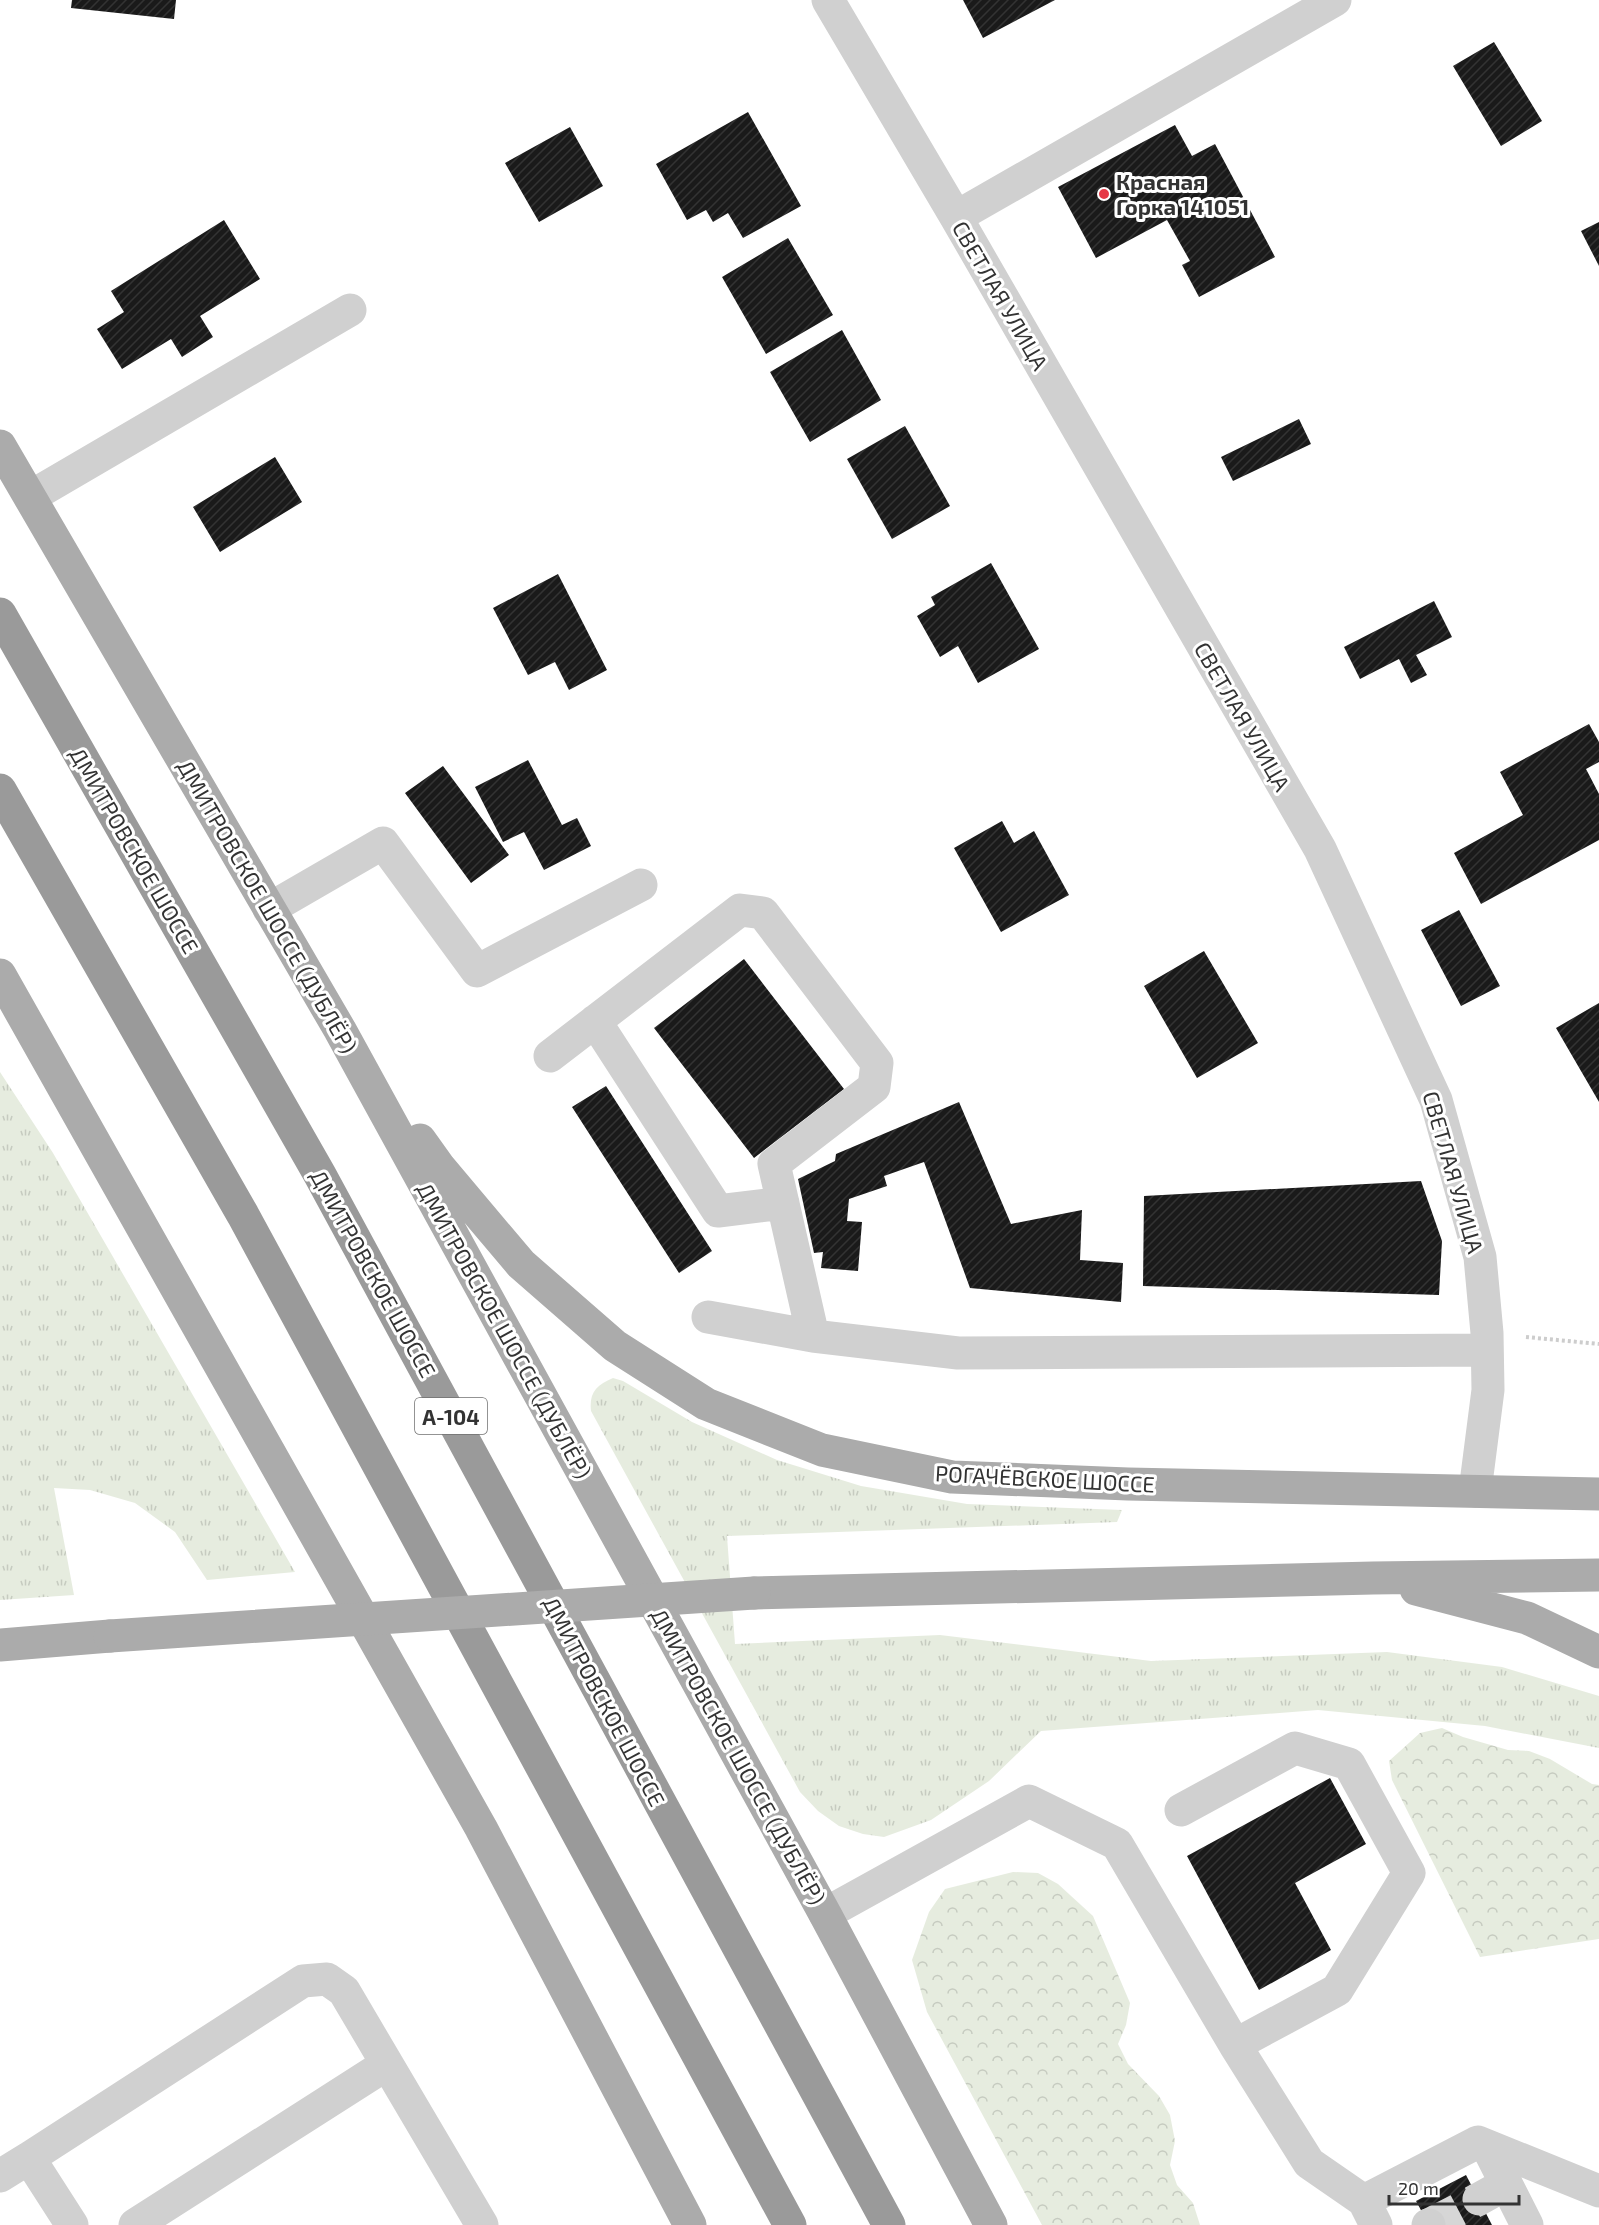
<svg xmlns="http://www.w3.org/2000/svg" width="1599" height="2225" font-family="'Exo 2',sans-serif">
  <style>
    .grass { fill: url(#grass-tufts) }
    .forest { fill: url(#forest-crowns) }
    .building { fill: url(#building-hatch) }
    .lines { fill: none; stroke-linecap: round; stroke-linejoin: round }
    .minor-tunnel { stroke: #d6d6d6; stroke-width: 33; stroke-dasharray: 33 16; stroke-linecap: butt }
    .path { stroke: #cdcdcd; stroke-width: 4; stroke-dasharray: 3 3; stroke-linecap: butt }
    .minor { stroke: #d0d0d0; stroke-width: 33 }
    .major { stroke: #ababab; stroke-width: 33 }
    .highway { stroke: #9a9a9a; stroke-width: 33 }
    .major-bridge { stroke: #ababab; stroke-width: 33 }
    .poi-dot { fill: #e63946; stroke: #fff; stroke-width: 2 }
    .labels { text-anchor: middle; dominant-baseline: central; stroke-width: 6; stroke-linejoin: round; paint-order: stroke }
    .shield { fill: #fff; stroke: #707070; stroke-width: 1.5 }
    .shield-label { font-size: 21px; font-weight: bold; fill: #333 }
    .poi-label { font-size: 22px; font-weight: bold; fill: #333; stroke: #fff; text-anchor: start }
    .street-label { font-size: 22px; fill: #333; stroke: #fff }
  </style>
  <defs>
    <pattern id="grass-tufts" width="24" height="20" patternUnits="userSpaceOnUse" patternTransform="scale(1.5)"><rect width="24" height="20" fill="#e6ecdf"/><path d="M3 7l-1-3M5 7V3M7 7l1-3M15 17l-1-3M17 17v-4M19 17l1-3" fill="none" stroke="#c6cbc0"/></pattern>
    <pattern id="forest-crowns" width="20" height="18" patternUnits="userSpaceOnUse" patternTransform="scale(1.5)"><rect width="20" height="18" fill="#e6ecdf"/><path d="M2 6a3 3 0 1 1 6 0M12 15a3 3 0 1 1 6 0" fill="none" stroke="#c6cbc0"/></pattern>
    <pattern id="building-hatch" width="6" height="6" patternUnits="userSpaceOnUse" patternTransform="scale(1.5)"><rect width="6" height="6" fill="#1a1a1a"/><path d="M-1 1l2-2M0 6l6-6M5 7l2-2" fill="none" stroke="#333"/></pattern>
  </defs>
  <rect width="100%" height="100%" fill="#fff"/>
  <!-- grass -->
  <path class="grass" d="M 0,1072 L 53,1153 L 295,1572 L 207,1580 L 175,1532 L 135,1503 L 90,1490 L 54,1488 L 74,1595 L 0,1600 Z
    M 613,1378 L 623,1381 L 692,1422 L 777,1460 L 861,1486 L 967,1504 L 1122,1510 L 1117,1522 L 727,1536 L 735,1644 L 940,1635 L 1151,1661 L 1387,1652 L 1502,1667 L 1599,1696 L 1599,1748 L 1485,1726 L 1318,1710 L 1041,1731 L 989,1781 L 931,1820 L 884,1837 L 863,1834 L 839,1826 L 818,1811 L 800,1792 L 591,1411 C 589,1393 596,1385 613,1378 Z"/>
  <!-- forest -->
  <path class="forest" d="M 1442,1728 L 1463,1737 L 1508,1750 L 1529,1751 L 1550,1759 L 1592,1784 L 1599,1785 L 1599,1939 L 1480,1957 L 1392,1780 L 1389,1761 L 1420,1733 Z
    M 1013,1872 L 1038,1873 L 1058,1884 L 1093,1916 L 1130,2003 L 1126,2025 L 1118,2044 L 1128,2064 L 1159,2096 L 1170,2115 L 1175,2141 L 1170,2165 L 1177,2185 L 1193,2203 L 1200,2225 L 1042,2225 L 927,2012 L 912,1960 L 929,1912 L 945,1889 Z"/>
  <!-- building -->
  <path class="building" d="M 72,0 L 176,0 L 174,19 L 71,8 Z
    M 963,0 L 1055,0 L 983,38 Z
    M 1494,42 L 1542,121 L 1501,146 L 1453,66 Z
    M 748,112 L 801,206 L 743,238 L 728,213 L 713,222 L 706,210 L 687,220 L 656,164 Z
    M 1175,125 L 1192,156 L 1215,144 L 1275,257 L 1199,297 L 1182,265 L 1190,261 L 1167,220 L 1096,258 L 1058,187 Z
    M 570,127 L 603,186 L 539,222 L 505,163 Z
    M 224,220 L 260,279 L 200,316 L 213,337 L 182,357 L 171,339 L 122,369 L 97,329 L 124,312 L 111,291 Z
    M 1599,222 L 1599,266 L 1581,231 Z
    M 788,238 L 833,315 L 766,354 L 722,277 Z
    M 842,330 L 881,400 L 810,442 L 770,372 Z
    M 1299,419 L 1311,444 L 1233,481 L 1221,457 Z
    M 905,426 L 950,506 L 892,539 L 847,459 Z
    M 275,457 L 302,502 L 220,552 L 193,507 Z
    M 991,563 L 1039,649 L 978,683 L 958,646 L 940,657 L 917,616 L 935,605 L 931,597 Z
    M 558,574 L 607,670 L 569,690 L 555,662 L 528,675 L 493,608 Z
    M 1434,601 L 1452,637 L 1416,655 L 1427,675 L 1411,683 L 1399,659 L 1360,679 L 1344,647 Z
    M 1589,724 L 1599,742 L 1599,762 L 1586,769 L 1599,794 L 1599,840 L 1481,904 L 1454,853 L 1523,815 L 1500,772 Z
    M 528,760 L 562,825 L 577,818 L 591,846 L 544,870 L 524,832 L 503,842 L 475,787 Z
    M 443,766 L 509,855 L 471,883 L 405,793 Z
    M 1002,821 L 1014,843 L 1034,831 L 1069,895 L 1001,932 L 954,848 Z
    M 1459,910 L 1500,986 L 1461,1006 L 1421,930 Z
    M 1204,951 L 1258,1043 L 1197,1078 L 1144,986 Z
    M 744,959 L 844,1089 L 754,1158 L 654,1028 Z
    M 1599,1003 L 1599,1102 L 1556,1028 Z
    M 606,1086 L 712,1251 L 679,1273 L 572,1107 Z
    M 959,1102 L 1011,1224 L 1082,1210 L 1080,1260 L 1123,1263 L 1121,1302 L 970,1288 L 924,1162 L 884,1176 L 887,1186 L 849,1199 L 847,1221 L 862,1222 L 858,1271 L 821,1268 L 823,1252 L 814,1253 L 798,1179 L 835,1161 L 836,1154 Z
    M 1421,1181 L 1442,1241 L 1439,1295 L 1143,1286 L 1144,1196 Z
    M 1330,1778 L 1366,1844 L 1295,1883 L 1331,1950 L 1259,1990 L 1187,1856 Z
    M 1466,2175 L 1492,2225 L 1429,2225 L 1416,2201 Z"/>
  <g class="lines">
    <!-- minor-tunnel -->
    <path class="minor-tunnel" d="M 1429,2225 L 1479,2199"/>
    <!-- path -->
    <path class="path" d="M 1526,1337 L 1599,1344"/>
    <!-- minor -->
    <path class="minor" d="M 828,0 L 956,217 L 1320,849 L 1436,1100 L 1480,1257 L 1487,1333 L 1488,1390 L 1475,1491
      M 956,217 L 1335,0
      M 30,497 L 350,310
      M 269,909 L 383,843 L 477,971 L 641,885
      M 595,1021 L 718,1211 L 783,1203
      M 550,1056 L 740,910 L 763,913 L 877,1063 L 874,1087 L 774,1164 L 813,1336
      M 708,1317 L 813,1336 L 958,1353 L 1487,1350
      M 1181,1810 L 1295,1748 L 1349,1764 L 1409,1873 L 1337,1990 L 1235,2045
      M 825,1914 L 1029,1801 L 1117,1844 L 1235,2045 L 1309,2163 L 1364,2201
      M 1487,2146 L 1527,2225
      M 0,2176 L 29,2158
      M 1479,2199 L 1506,2184
      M 72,2225 L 29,2158 L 303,1981 L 327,1979 L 344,1991 L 482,2225
      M 135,2225 L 387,2064
      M 1376,2225 L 1364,2201 L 1478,2142 L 1599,2191
      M 1428,2225 L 1429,2225"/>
    <!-- major -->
    <path class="major" d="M 0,446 L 340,1030 L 825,1914 L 991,2225
      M 0,975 L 481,1828 L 690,2225
      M 420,1140 L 440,1168 L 521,1264 L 615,1346 L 706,1404 L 822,1450 L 952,1477 L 1128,1484 L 1599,1494
      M 1416,1589 L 1527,1618 L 1599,1652
      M 754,1593 L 1373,1578 L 1599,1575
      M 0,1645 L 110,1636"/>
    <!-- highway -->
    <path class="highway" d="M 0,614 L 320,1175 L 889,2225
      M 0,790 L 243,1215 L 790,2225"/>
    <!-- major-bridge -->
    <path class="major-bridge" d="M 110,1636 L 754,1593"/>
  </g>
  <!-- markers -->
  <circle class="poi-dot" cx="1104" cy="194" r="6"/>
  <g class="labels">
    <!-- shield labels -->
    <rect class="shield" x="415" y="1398" width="72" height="36" rx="4.5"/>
    <g class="shield-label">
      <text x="451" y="1416">А-104</text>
    </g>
    <!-- poi labels -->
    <g class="poi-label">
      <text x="1116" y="181">Красная<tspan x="1116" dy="25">Горка 141051</tspan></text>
    </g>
    <!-- street labels -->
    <g class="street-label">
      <text transform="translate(1001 295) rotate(60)">СВЕТЛАЯ УЛИЦА</text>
      <text transform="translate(1243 716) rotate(60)">СВЕТЛАЯ УЛИЦА</text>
      <text transform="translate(135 850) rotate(60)">ДМИТРОВСКОЕ ШОССЕ</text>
      <text transform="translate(268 906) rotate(60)">ДМИТРОВСКОЕ ШОССЕ (ДУБЛЁР)</text>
      <text transform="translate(1454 1172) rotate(74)">СВЕТЛАЯ УЛИЦА</text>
      <text transform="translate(374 1273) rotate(61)">ДМИТРОВСКОЕ ШОССЕ</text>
      <text transform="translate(505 1330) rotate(61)">ДМИТРОВСКОЕ ШОССЕ (ДУБЛЁР)</text>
      <text transform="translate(1045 1478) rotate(3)">РОГАЧЁВСКОЕ ШОССЕ</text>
      <text transform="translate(605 1701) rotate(62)">ДМИТРОВСКОЕ ШОССЕ</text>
      <text transform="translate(739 1756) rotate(61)">ДМИТРОВСКОЕ ШОССЕ (ДУБЛЁР)</text>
    </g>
  </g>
  <!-- scale -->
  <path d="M1389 2195v9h130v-9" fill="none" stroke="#333333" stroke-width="3"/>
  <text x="1398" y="2195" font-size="18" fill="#333333" stroke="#ffffff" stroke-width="4.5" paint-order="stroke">20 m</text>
</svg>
